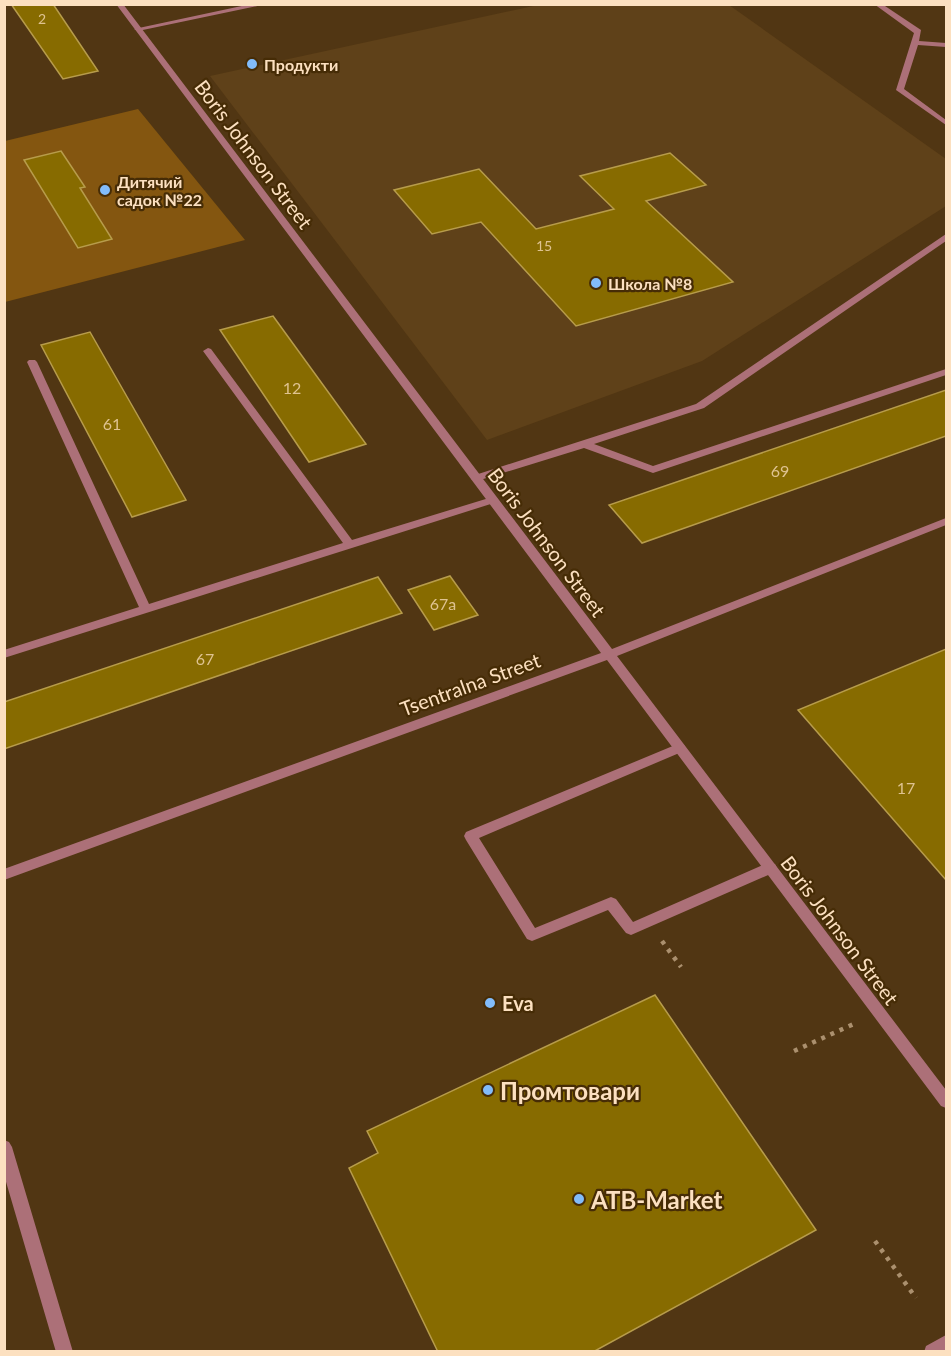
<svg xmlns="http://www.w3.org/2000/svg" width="951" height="1356" font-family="Lato,sans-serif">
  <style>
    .built { fill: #5f4119 }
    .green { fill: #845610 }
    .building { fill: #876b00; stroke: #b79c4b; stroke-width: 1.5 }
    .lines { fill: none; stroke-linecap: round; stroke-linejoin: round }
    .path { stroke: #ab906e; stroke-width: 4.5; stroke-dasharray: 4 6; stroke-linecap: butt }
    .lane { fill: #ac7078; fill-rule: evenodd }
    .street { fill: #ac7078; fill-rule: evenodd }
    .poi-dot { fill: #82bcfa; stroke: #462c06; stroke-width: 2 }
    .labels { text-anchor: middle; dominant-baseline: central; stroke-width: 4.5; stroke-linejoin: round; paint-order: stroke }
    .far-number-label { font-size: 14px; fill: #dfc390 }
    .far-poi-label { font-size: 16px; font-weight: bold; fill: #fce0c0; stroke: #462c06; text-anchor: start }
    .number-label { font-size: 16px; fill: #dfc390 }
    .street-label { font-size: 20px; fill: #fce0c0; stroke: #462c06 }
    .poi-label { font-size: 20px; font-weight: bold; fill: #fce0c0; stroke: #462c06; text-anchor: start }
    .near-poi-label { font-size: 24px; font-weight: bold; fill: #fce0c0; stroke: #462c06; text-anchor: start }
  </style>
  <rect width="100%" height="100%" fill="#513613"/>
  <!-- built -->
  <path class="built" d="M 538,5 L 729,5 L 946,159 L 946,206 L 702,361 L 487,440 L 210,76 Z"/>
  <!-- green -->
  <path class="green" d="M 138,109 L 245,240 L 5,302 L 5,141 Z"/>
  <!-- building -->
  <path class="building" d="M 11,4 L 53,4 L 98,71 L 63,79 Z
    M 61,151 L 85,187 L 80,188 L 112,239 L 78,248 L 24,160 Z
    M 670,153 L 706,185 L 646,201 L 733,282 L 576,326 L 481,222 L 432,234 L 394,190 L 479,169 L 536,229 L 614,209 L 580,176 Z
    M 273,316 L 366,444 L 309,462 L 220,330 Z
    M 90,332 L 186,500 L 132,517 L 41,345 Z
    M 946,390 L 946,436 L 642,543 L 609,505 Z
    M 450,576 L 478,615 L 434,630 L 408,590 Z
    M 378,577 L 402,613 L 4,749 L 4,702 Z
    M 946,649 L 946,880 L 798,710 Z
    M 655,995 L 816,1230 L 593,1352 L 438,1352 L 349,1168 L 378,1153 L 367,1131 Z"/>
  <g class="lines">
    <!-- path -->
    <path class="path" d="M 662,941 L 681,967
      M 794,1051 L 856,1023
      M 875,1241 L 916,1298"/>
    <!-- lane -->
    <path class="lane" d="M 251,4 L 267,4 L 138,31 L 134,29 Z
      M 874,4 L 882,4 L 921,30 L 919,41 L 946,43 L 946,47 L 918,45 L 904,89 L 946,120 L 946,125 L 896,90 L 914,33 Z
      M 946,234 L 946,241 L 704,408 L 594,444 L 653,466 L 943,370 L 946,369 L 946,375 L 653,473 L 584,448 L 480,480 L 472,480 L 471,478 L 472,476 L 696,404 Z
      M 208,348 L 211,349 L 352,540 L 489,498 L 497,498 L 498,500 L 497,502 L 4,658 L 4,650 L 139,607 L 27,362 L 29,360 L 35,360 L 37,362 L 149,604 L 343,543 L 203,351 Z
      M 680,743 L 684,745 L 686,748 L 684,751 L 479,838 L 535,928 L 611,897 L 616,899 L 633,922 L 765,864 L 770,863 L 775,864 L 777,868 L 775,872 L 631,935 L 626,933 L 608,910 L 537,939 L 532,941 L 527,939 L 466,840 L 464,836 L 466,832 Z
      M 4,1140 L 9,1142 L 12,1147 L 73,1352 L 56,1352 L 4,1175 Z"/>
    <!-- street -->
    <path class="street" d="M 116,4 L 123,4 L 612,649 L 946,518 L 946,525 L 617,656 L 946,1090 L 946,1108 L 941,1106 L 607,660 L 4,880 L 4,869 L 601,653 Z
      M 946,1335 L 946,1352 L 924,1352 L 926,1346 Z"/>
  </g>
  <!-- markers -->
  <g class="poi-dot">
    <circle cx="252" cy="64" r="6"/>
    <circle cx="105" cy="190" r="6"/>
    <circle cx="596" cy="283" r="6"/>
    <circle cx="490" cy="1003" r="6"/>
    <circle cx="488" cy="1090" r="6"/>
    <circle cx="579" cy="1199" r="6"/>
  </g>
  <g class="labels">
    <!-- far-number labels -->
    <g class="far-number-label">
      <text x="42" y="18">2</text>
      <text x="544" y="245">15</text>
    </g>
    <!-- far-poi labels -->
    <g class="far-poi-label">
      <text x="264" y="64">Продукти</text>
      <text x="117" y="181">Дитячий<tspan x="117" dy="18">садок №22</tspan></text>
      <text x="608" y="283">Школа №8</text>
    </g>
    <!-- number labels -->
    <g class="number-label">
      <text x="292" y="387">12</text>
      <text x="112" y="423">61</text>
      <text x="780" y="470">69</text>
      <text x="443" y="603">67а</text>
      <text x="205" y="658">67</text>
      <text x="906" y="787">17</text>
    </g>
    <!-- street labels -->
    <g class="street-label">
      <text transform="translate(254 154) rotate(53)">Boris Johnson Street</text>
      <text transform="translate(547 542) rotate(53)">Boris Johnson Street</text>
      <text transform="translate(470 684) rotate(-20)">Tsentralna Street</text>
      <text transform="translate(840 930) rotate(53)">Boris Johnson Street</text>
    </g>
    <!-- poi labels -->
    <g class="poi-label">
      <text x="502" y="1003">Eva</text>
    </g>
    <!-- near-poi labels -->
    <g class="near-poi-label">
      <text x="500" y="1090">Промтовари</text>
      <text x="591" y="1199">ATB-Market</text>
    </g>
  </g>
  <!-- border -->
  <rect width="951" height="1356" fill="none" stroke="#fce0c0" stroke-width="12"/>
</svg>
